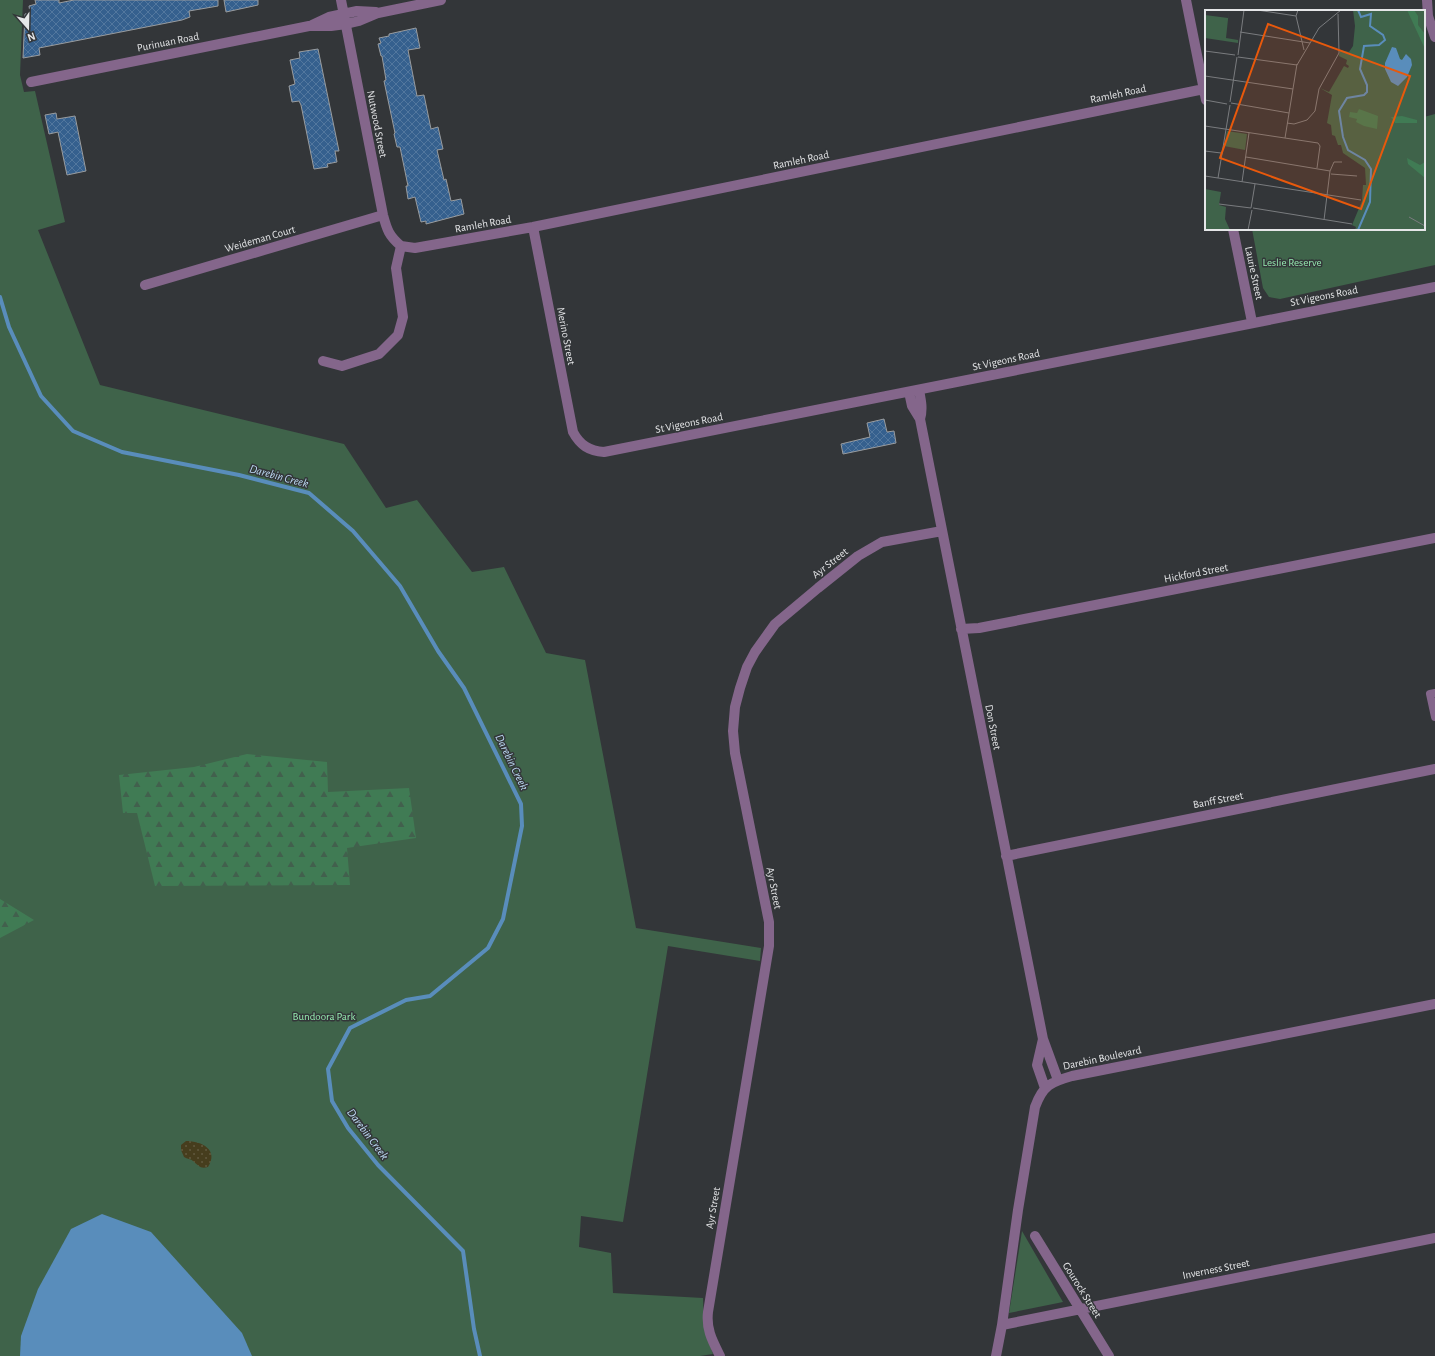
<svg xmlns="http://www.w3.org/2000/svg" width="1435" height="1356" font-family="'Alegreya Sans',sans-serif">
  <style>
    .green { fill: #3f634a }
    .forest { fill: url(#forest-firs) }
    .sand { fill: url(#sand-dots) }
    .water { fill: #598dbb }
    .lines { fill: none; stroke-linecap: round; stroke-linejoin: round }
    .stream { stroke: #598dbb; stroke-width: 4 }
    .building { fill: url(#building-cross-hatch); stroke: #999c9f }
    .service { stroke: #84668b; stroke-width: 8 }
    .minor { stroke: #84668b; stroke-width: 10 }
    .tertiary { stroke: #84668b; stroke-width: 10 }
    .labels { text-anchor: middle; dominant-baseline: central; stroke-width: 3; stroke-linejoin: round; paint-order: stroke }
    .street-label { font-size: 11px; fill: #e5e6e8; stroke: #333639 }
    .park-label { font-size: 11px; fill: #96ecb1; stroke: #333639 }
    .water-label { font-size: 12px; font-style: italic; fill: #bcd9f3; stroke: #333639 }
    .inset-river { fill: none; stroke: #598dbb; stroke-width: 2 }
    .inset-road { fill: none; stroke: #7a7c7f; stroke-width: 1 }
    .view { fill: #e8590c; fill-opacity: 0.15; stroke: #e8590c; stroke-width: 2 }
    .inset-edge { fill: none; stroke: #e5e6e8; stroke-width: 2 }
  </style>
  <defs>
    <pattern id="forest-firs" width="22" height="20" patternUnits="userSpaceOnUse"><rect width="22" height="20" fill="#407b54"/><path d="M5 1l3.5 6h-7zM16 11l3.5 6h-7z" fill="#42604d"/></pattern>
    <pattern id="sand-dots" width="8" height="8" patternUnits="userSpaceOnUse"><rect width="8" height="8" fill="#463d1d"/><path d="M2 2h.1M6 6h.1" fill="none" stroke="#61593e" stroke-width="1.8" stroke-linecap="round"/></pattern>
    <pattern id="building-cross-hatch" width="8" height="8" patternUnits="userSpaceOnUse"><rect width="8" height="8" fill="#35608e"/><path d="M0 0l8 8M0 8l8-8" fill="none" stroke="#52779e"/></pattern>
  </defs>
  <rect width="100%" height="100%" fill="#333639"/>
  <!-- green -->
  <path class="green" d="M 0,0 L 23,0 L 20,75 L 24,92 L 35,91 L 65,222 L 38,230 L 100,385 L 344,444 L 386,508 L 417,500 L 472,572 L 504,567 L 546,653 L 585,660 L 636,928 L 761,948 L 760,961 L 668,946 L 623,1222 L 581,1216 L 579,1247 L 611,1253 L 613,1293 L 703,1298 L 704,1328 L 713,1354 L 700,1356 L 0,1356 Z
    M 1435,114 L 1435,265 L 1280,299 L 1269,297 L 1263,288 L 1252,229 L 1424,229 L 1424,117 Z
    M 1022,1231 L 1063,1302 L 1009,1313 Z"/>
  <!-- forest -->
  <path class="forest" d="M 247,754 L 327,762 L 328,792 L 409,788 L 416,838 L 347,848 L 350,885 L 155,886 L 137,813 L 123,813 L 119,775 L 194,767 Z
    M 0,899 L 34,920 L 0,938 Z"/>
  <!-- sand -->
  <path class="sand" d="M 186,1141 C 202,1141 219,1150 208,1167 C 200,1169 199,1166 193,1161 C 191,1159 187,1159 184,1157 L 181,1150 L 181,1145 Z"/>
  <!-- water -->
  <path class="water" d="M 102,1214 L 151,1232 L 242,1333 L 252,1356 L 20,1356 L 21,1336 L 38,1289 L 71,1229 Z"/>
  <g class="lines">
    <!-- stream -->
    <path class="stream" d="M 0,297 L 9,327 L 41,396 L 73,431 L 122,452 L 239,475 L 309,493 L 353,531 L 400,586 L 438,651 L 464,688 L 521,804 L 522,826 L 503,919 L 488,948 L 430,996 L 406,1000 L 350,1028 L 328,1069 L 332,1101 L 348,1128 L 378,1165 L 463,1251 L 474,1329 L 480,1356"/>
  </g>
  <!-- building -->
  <path class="building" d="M 35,0 L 59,0 L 59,3 L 74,0 L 218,0 L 218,6 L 189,11 L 190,17 L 182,20 L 39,48 L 40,55 L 23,58 L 25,14 L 30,13 L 29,6 L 36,4 Z
    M 224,0 L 258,0 L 258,5 L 226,12 Z
    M 416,28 L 420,48 L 408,50 L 417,96 L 424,95 L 431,129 L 438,127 L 443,149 L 437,150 L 444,180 L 446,179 L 451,201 L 461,199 L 464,214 L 426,224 L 426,221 L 421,222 L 415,197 L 408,199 L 406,186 L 408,186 L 400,147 L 397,147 L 394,134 L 395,133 L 384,81 L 386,80 L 382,56 L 381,56 L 378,44 L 381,43 L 379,38 L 389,36 L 389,34 Z
    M 318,49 L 339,151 L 335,151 L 337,162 L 327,164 L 328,167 L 314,169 L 301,105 L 299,101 L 292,102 L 289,86 L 295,84 L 290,60 L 300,58 L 299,52 Z
    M 56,113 L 57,119 L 75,116 L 86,171 L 67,175 L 58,132 L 49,134 L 45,115 Z
    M 884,419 L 887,432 L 894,431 L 896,443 L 843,454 L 841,444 L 870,437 L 867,423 Z"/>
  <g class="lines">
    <!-- service -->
    <path class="service" d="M 1435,693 L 1430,694 L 1435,717"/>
    <!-- minor -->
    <path class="minor" d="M 341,0 L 383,215 C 387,230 389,236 401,246
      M 1186,0 L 1206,100
      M 312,25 L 329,17 L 357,11 L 376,12
      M 31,82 L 309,26 L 331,26 L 346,24 L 359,21 L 378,13 L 441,0
      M 533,227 L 573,432 C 580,445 589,451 604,452 L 1435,287
      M 1233,229 L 1252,322
      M 401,246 L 415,248 L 533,227 L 1204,89
      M 145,285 L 383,215
      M 323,361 L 342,366 L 379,354 L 398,335 L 403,317 L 396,268 L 401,246
      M 919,390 C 921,400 923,409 920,419 L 1043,1039 L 1058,1080
      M 909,392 L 912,406 L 920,419
      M 961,629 L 979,628 L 1435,538
      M 1006,856 L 1435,769
      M 1043,1039 L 1037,1065 L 1045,1088
      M 1035,1236 L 1109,1356
      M 1002,1325 L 1435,1238
      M 720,1356 C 712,1340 706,1329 708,1312 L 769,946 L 769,922 L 735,753 L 733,731 L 735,707 L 740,688 L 747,667 L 755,652 L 775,624 L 818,588 L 858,556 L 882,542 L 942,531
      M 996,1356 L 1002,1325 L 1018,1210 L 1035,1107 C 1043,1085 1051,1082 1072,1076 L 1435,1004"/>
    <!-- tertiary -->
    <path class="tertiary" d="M 1427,0 L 1428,16 L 1435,37"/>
  </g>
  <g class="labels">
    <!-- street labels -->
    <g class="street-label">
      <text transform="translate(168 42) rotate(-11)">Purinuan Road</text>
      <text transform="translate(1118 94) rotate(-12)">Ramleh Road</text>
      <text transform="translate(377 124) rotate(79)">Nutwood Street</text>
      <text transform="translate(801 160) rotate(-12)">Ramleh Road</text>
      <text transform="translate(483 224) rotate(-10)">Ramleh Road</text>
      <text transform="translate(260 239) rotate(-16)">Weideman Court</text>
      <text transform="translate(1254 273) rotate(78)">Laurie Street</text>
      <text transform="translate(1324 296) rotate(-11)">St Vigeons Road</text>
      <text transform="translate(566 336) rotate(79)">Merino Street</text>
      <text transform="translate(1006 360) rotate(-12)">St Vigeons Road</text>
      <text transform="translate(689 423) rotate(-11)">St Vigeons Road</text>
      <text transform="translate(830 563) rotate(-38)">Ayr Street</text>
      <text transform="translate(1196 573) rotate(-11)">Hickford Street</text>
      <text transform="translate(993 727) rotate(79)">Don Street</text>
      <text transform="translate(1218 800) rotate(-11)">Banff Street</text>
      <text transform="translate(774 888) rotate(79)">Ayr Street</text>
      <text transform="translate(1102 1058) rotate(-12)">Darebin Boulevard</text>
      <text transform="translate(713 1208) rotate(-80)">Ayr Street</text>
      <text transform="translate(1216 1269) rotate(-11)">Inverness Street</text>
      <text transform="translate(1082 1290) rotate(58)">Gourock Street</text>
    </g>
    <!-- park labels -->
    <g class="park-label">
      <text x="1292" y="262">Leslie Reserve</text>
      <text x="324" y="1016">Bundoora Park</text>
    </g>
    <!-- water labels -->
    <g class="water-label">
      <text transform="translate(279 476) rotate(15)">Darebin Creek</text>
      <text transform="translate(512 762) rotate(64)">Darebin Creek</text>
      <text transform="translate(368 1134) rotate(53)">Darebin Creek</text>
    </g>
  </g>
  <!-- overview -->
  <g transform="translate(1205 10)">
    <rect width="220" height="220" fill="#333639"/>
    <path d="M 24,0 L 21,28 L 33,30 L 33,33 L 0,28 L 0,5 L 23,8 ZM 148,0 L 220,0 L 220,220 L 150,220 L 151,217 L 147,215 L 157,191 L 158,175 L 161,175 L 160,158 L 138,143 L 136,135 L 133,135 L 130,126 L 127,125 L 126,115 L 122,113 L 127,85 L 115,78 L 124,82 L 139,56 L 143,58 L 144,56 L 141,54 L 142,50 L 134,46 L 135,40 L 144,42 L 148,36 L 150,16 ZM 22,121 L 42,124 L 40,140 L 19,136 ZM 0,179 L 16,182 L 14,195 L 21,197 L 20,209 L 25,220 L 0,220 Z" fill="#3f634a"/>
    <path d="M 202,0 L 209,0 L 213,6 L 213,15 L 220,24 L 220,39 ZM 154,99 L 173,106 L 172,119 L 159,116 L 151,112 L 152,109 L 144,107 L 145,102 L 152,103 ZM 197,106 L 212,110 L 212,113 L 190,113 L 186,107 ZM 202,148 L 215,155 L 220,152 L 220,168 L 203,154 Z" fill="#407b54"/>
    <path d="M 187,37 L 191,38 L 195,49 L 197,50 L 201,44 L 206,49 L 207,55 L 202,67 L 193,76 L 186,72 L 180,59 L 180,53 Z" fill="#598dbb"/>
    <path class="inset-river" d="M 153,0 L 156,7 L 166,4 L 165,16 L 178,25 L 180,30 L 174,35 L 159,36 L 155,59 L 162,75 L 162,82 L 159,85 L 142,88 L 134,101 L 138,127 L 143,140 L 160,150 L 166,159 L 165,192 L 153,220"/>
    <path class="inset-road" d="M 52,0 L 91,6M 93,0 L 91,6 L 99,40M 35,22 L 105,33M 0,41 L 30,45M 33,45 L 39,0M 33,47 L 92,55 L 114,18 L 136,0M 0,66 L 88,79M 0,90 L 22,94M 25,92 L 32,47M 26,93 L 84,103M 82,113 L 89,114 L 102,110 L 110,101 L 114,79 L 134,43 L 133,4M 0,116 L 113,133 L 115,136 L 112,158M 80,128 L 92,54M 0,141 L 16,143M 41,147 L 125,161M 125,161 L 129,152 L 137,152M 126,164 L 152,166M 0,166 L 156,190M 13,168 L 25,95M 37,172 L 44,123M 14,194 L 46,198M 46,198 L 50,174M 48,198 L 147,214M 204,207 L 220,216M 119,210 L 125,161M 43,220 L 47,200"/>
    <path class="view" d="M 63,14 L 205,66 L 156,199 L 15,148 Z"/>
    <rect width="220" height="220" class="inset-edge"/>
  </g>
  <!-- north arrow -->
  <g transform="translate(28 28) rotate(160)" stroke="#333639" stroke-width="3" paint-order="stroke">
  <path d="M0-3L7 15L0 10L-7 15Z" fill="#e5e6e8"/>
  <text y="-6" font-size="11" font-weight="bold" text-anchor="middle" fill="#e5e6e8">N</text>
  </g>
</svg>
